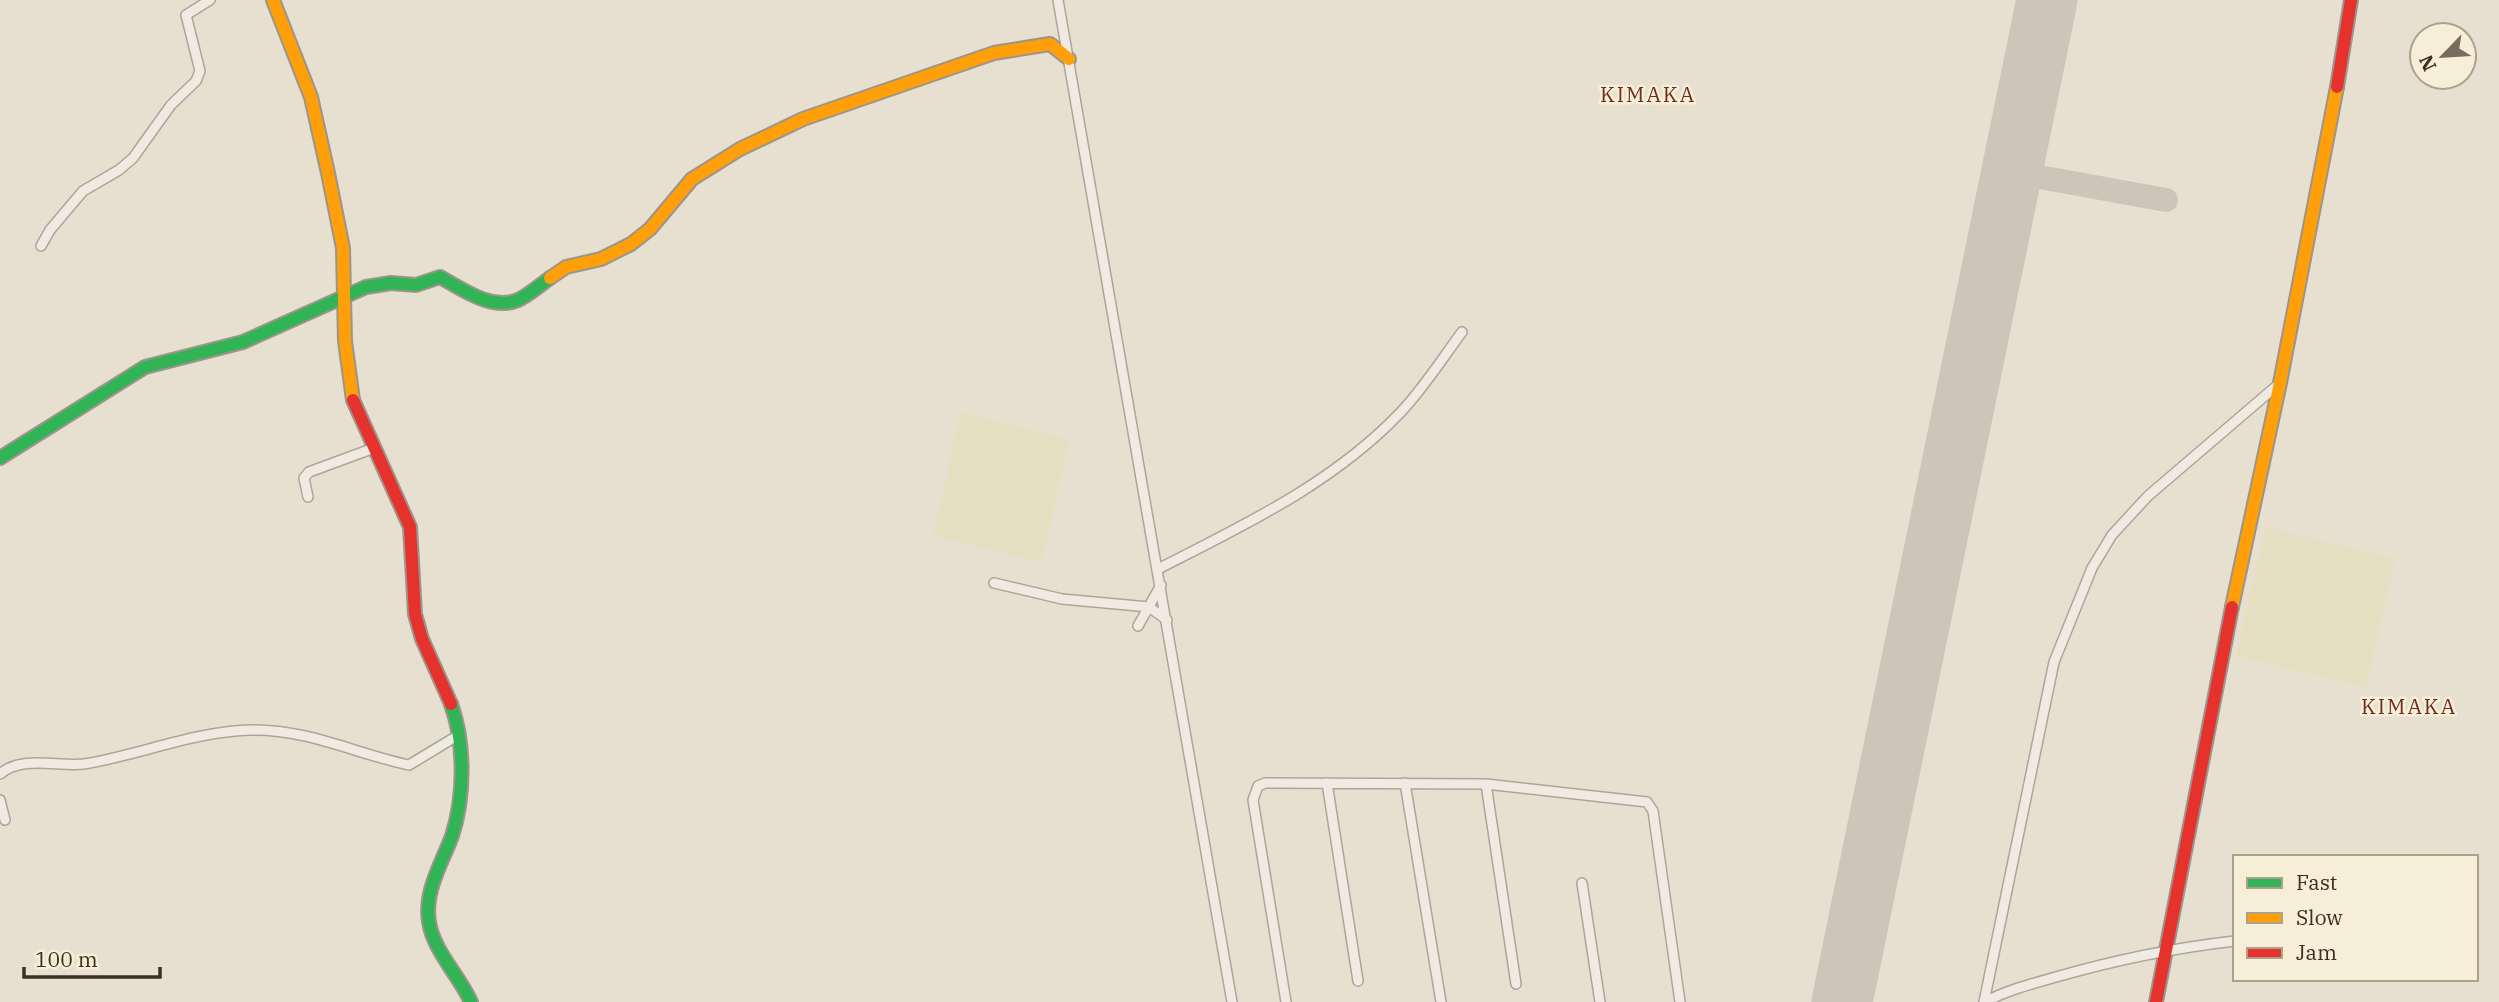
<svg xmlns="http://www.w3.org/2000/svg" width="2499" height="1002" font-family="'IBM Plex Serif',serif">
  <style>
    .farmland { fill: #e6dfc2 }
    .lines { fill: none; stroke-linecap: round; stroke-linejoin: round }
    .taxiway { stroke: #cbc5ba; stroke-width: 24 }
    .runway { stroke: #cbc5ba; stroke-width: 61 }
    .street-casing { stroke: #ada599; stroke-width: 12 }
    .fast-casing { stroke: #9c958a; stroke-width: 16 }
    .slow-casing { stroke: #9c958a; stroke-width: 16 }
    .jam-casing { stroke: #9c958a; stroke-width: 16 }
    .street { stroke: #efebe3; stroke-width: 9 }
    .fast { stroke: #30b455; stroke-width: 12 }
    .slow { stroke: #ff9f0a; stroke-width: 12 }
    .jam { stroke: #e5322d; stroke-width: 12 }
    .labels { text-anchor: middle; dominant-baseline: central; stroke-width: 5; stroke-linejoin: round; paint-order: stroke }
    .quarter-label { font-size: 21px; letter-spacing: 2px; fill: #6b2e1e; stroke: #f7eed8 }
  </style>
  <rect width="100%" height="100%" fill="#e7e0d1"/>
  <!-- farmland -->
  <path class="farmland" d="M 960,412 L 1070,440 L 1041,563 L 933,536 Z
    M 2265,527 L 2395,559 L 2366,688 L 2236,656 Z"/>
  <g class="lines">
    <!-- taxiway -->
    <path class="taxiway" d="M 2012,172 L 2166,200"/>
    <!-- runway -->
    <path class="runway" d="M 1842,1002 L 2047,0"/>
    <defs>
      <path id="street" d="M 1058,0 L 1232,1002
        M 41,246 L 50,230 L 83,191 L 119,170 L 133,158 L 171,105 L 196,81 L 200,71 L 186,15 L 210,0
        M 308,497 L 304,478 L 309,472 L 374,448
        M 1158,569 C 1244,525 1332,484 1400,413 C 1423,389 1442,359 1462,332
        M 994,583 L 1062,599 L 1149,607 L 1167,620
        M 1138,626 L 1161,585
        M 0,774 C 22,755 58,767 84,764 C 140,755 195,731 252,730 C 307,729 357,754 409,765 L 457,736
        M 1327,783 L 1358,981
        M 1405,783 L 1441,1002
        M 1486,784 L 1516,984
        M 0,800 L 5,820
        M 1582,883 L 1600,1002
        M 1286,1002 L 1253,800 L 1258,786 L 1265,783 L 1486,784 L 1647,802 L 1653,811 L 1680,1002
        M 1984,1002 L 2054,662 L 2092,568 L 2112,535 L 2148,496 L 2280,383
        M 1985,1002 C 2007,990 2032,984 2056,977 C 2115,960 2173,948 2235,941"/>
      <path id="fast" d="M 0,458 L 145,367 L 243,342 L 366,287 L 391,283 L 416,285 L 440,277 C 462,289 491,311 518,300 C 529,295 540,285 550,278
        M 451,704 C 465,743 465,796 452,836 C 442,863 424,891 429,922 C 434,952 459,975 471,1002"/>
      <path id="slow" d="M 273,0 L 311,97 L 328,173 L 343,248 L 345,341 L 353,400
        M 550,278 L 566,267 L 601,259 L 631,244 L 650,229 L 692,179 L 740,149 L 803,119 L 994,53 L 1050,44 L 1069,59
        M 2232,607 L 2280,383 L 2337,87"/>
      <path id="jam" d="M 2337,87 L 2351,0
        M 353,400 L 410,527 L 415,614 L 422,639 L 451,704
        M 2156,1002 L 2232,607"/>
    </defs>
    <!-- street casing -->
    <use href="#street" class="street-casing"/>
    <!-- fast casing -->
    <use href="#fast" class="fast-casing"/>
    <!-- slow casing -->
    <use href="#slow" class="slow-casing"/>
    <!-- jam casing -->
    <use href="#jam" class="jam-casing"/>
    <!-- street -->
    <use href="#street" class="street"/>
    <!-- fast -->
    <use href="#fast" class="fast"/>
    <!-- slow -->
    <use href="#slow" class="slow"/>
    <!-- jam -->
    <use href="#jam" class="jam"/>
  </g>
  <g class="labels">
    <!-- quarter labels -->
    <g class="quarter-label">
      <text x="1648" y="94">KIMAKA</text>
      <text x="2409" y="706">KIMAKA</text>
    </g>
  </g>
  <!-- legend -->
  <rect x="2233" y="855" width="245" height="126" fill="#f7eed8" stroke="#ada18e" stroke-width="2"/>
  <rect x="2247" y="878" width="35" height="10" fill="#30b455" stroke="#ada18e" stroke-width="2"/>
  <text x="2296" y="890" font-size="21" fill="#3d2e20">Fast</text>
  <rect x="2247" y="913" width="35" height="10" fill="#ff9f0a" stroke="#ada18e" stroke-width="2"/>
  <text x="2296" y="925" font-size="21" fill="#3d2e20">Slow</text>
  <rect x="2247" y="948" width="35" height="10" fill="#e5322d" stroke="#ada18e" stroke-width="2"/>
  <text x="2296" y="960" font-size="21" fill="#3d2e20">Jam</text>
  <!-- north arrow -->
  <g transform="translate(2443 56) rotate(245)"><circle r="33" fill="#f7eed8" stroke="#ada18e" stroke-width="2"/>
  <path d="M0-5L12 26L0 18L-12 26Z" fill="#786c5e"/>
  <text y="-10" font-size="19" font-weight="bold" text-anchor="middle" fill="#3d2e20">N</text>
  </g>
  <!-- scale -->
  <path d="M24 967v10h136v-10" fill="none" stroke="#3d2e20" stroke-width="3.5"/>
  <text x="35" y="967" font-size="21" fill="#3d2e20" stroke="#f7eed8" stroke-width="5" paint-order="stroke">100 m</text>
</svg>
